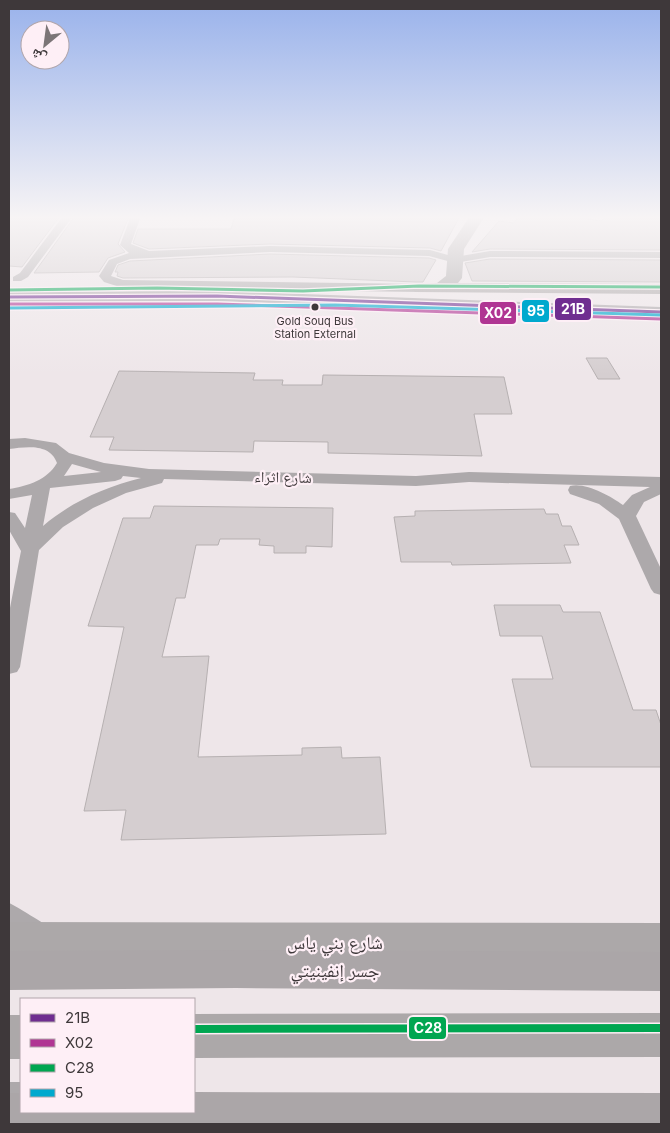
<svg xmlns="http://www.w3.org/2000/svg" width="670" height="1133" font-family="Inter,'Noto Naskh Arabic',sans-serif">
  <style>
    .building { fill: #d5ced0; stroke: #b6b0b1 }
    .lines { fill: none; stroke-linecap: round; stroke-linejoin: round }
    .street { fill: #ada9ab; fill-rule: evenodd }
    .secondary { fill: #aca8a9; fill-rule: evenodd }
    .primary { fill: #b0abae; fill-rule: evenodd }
    .highway { fill: #aba6a8; fill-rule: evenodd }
    .bus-1-casing { stroke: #feeff6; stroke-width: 5.5 }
    .bus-2-casing { stroke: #feeff6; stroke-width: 5.5 }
    .bus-3-far1-casing { stroke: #feeff6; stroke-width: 5.5 }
    .bus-3-casing { stroke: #feeff6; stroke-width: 11 }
    .bus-4-casing { stroke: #feeff6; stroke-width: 5.5 }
    .bus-1 { stroke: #6f2e90; stroke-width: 3 }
    .bus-2 { stroke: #b03593; stroke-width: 3 }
    .bus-3-far1 { stroke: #00a651; stroke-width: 3 }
    .bus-3 { stroke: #00a651; stroke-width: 8 }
    .bus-4 { stroke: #00a9ce; stroke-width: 3 }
    .bus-dot { fill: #3e383a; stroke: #feeff6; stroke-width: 2 }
    .labels { text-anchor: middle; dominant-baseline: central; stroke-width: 4.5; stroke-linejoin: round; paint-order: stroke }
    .far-bus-label { font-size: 11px; fill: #3e383a; stroke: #feeff6 }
    .street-label { font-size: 15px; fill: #3e383a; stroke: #feeff6 }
    .near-street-label { font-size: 18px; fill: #3e383a; stroke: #feeff6 }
    .line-badge { stroke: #feeff6; stroke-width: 2 }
    .badge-label { font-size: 14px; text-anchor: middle; font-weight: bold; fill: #fff }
  </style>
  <rect width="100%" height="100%" fill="#eee6e9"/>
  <!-- building -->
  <path class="building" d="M 9,216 L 60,216 L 22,267 L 9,266 Z
    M 75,216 L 129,216 L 118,244 L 125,252 L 108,258 L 99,272 L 34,273 Z
    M 235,216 L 460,216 L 441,251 L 430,248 L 270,244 L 149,249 L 133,243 L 138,229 L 231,229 Z
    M 519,216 L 569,216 L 601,221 L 606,216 L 661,218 L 661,250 L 490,249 L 472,252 L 499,221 L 514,223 Z
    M 270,254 L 429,258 L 436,260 L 423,282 L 416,282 L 293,277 L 123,278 L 117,276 L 118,272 L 115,272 L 118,265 L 130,261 Z
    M 490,259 L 661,260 L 661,282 L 472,281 L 465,263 Z
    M 586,358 L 607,358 L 620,379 L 598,379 Z
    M 119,371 L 255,373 L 253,380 L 283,380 L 282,385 L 322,385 L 323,375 L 504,377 L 512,414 L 474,414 L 482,456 L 328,453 L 328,442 L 254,441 L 253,452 L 109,450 L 114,437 L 90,437 Z
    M 154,506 L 333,508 L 332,547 L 306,546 L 306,553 L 274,553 L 274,546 L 259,545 L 260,539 L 220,539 L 218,545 L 196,545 L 185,598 L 176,598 L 162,657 L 209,656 L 198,757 L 302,755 L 302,748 L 341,747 L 342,758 L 380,757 L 386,834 L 121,840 L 126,810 L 84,811 L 124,627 L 88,626 L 123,518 L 150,518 Z
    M 544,509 L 546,514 L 558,514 L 562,526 L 571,526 L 579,545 L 564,545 L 571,563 L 452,565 L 451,562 L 401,562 L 394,517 L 415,516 L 415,511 Z
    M 494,605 L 560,605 L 563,612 L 600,612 L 633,710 L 656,710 L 661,725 L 661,767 L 531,767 L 512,679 L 553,679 L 542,636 L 500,636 Z"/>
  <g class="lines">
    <!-- street -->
    <path class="street" d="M 63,216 L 73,216 L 28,277 L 21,281 L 13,281 L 13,277 L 20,273 Z
      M 131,216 L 141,216 L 131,244 L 149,251 L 270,246 L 430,250 L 455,257 L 490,251 L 661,252 L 661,258 L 490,257 L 455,263 L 429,256 L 270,252 L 130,259 L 117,264 L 111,276 L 123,280 L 421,284 L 427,288 L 421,292 L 123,288 L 104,282 L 99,276 L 109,260 L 129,253 L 120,245 Z
      M 25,438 L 56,443 L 69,453 L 104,463 L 149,469 L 416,476 L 469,472 L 661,477 L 661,494 L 644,502 L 636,516 L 661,569 L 661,595 L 654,593 L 651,589 L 619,519 L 599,504 L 570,494 L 568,490 L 570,486 C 586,482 610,496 623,505 L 632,495 L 650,487 L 469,482 L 416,486 L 164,479 L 162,483 L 126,493 L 93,508 L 63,527 L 39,550 L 20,667 L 17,672 L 9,674 L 9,613 L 21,551 L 9,530 L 9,512 L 15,513 L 25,528 L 32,495 L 9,499 L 9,489 C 28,486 47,480 57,463 C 50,443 26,447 9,449 L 9,439 ZM 72,464 L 97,471 L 101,472 L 64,476 ZM 123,476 L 141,478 C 105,487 71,502 43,526 L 50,488 L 115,481 L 121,479 Z
      M 9,903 C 14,905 47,925 50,928 C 51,930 52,933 53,935 L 49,944 L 39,948 L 9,932 Z
      M 9,1082 L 21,1082 L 21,1112 L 26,1112 L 9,1114 Z"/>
    <!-- secondary -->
    <path class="secondary" d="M 470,216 L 485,216 L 464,249 L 462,278 L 458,283 L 661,284 L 661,294 L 415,292 L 412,288 L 415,284 L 437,283 L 446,276 L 448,249 Z
      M 9,922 L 661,923 L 661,960 L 9,960 Z
      M 661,1013 L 661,1057 L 194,1058 L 194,1014 Z
      M 9,1015 L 21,1015 L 21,1059 L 9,1059 Z"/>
    <!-- primary -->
    <path class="primary" d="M 217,291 L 661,307 L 661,317 L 217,301 L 9,302 L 9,292 Z"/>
    <!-- highway -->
    <path class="highway" d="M 236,950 L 661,952 L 661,991 L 236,988 L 9,990 L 9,951 Z
      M 194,1092 L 661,1093 L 661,1124 L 9,1124 L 9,1093 L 21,1093 L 21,1112 L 194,1112 Z"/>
    <defs>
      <path id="bus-1" d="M 9,297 L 217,296 L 661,312"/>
      <path id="bus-2" d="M 9,304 L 217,304 L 661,319"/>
      <path id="bus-3-far1" d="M 9,290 L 157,288 L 303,291 L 419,286 L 661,287"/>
      <path id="bus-3" d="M 194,1029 L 661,1028"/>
      <path id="bus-4" d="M 9,308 L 335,305 L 661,315"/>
    </defs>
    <!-- bus-1 casing -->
    <use href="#bus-1" class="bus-1-casing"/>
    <!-- bus-2 casing -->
    <use href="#bus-2" class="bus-2-casing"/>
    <!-- bus-3-far1 casing -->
    <use href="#bus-3-far1" class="bus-3-far1-casing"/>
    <!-- bus-3 casing -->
    <use href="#bus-3" class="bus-3-casing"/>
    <!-- bus-4 casing -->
    <use href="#bus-4" class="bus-4-casing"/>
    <!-- bus-1 -->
    <use href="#bus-1" class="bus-1"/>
    <!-- bus-2 -->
    <use href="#bus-2" class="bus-2"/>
    <!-- bus-3-far1 -->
    <use href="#bus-3-far1" class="bus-3-far1"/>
    <!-- bus-3 -->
    <use href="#bus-3" class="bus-3"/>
    <!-- bus-4 -->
    <use href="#bus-4" class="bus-4"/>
  </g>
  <!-- sky -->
  <linearGradient id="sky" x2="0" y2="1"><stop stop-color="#99b2eb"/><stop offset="0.58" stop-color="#f7f4f5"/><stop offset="1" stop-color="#f7f4f5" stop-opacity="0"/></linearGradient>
  <rect width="670" height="375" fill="url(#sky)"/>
  <!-- markers -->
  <circle class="bus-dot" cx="315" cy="307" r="4.5"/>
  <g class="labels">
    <!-- far-bus labels -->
    <g class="far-bus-label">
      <text x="315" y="321">Gold Souq Bus<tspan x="315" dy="13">Station External</tspan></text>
    </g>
    <!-- street labels -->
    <g class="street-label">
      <text transform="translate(283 477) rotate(1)">شارع اثراء</text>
    </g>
    <!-- near-street labels -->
    <g class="near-street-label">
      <text x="335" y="942">شارع بني ياس</text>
      <text x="335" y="970">جسر إنفينيتي</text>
    </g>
  </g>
  <g class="line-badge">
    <rect x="554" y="297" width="38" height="24" rx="5" fill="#6f2e90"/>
    <rect x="521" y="299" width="29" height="24" rx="5" fill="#00a9ce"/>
    <rect x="479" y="301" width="38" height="24" rx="5" fill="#b03593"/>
    <rect x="408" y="1016" width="39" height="24" rx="5" fill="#00a651"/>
  </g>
  <g class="badge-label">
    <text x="573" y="314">21B</text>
    <text x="536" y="316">95</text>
    <text x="498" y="318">X02</text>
    <text x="428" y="1033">C28</text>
  </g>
  <!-- border -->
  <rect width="670" height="1133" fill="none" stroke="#3e383a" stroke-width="20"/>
  <!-- legend -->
  <rect x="20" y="998" width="175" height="115" fill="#feeff6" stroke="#b1a6ab"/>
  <rect x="30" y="1014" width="25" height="8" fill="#6f2e90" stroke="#b1a6ab"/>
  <text x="65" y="1023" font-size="15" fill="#3e383a">21B</text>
  <rect x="30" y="1039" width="25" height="8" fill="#b03593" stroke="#b1a6ab"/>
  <text x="65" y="1048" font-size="15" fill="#3e383a">X02</text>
  <rect x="30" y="1064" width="25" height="8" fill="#00a651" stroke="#b1a6ab"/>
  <text x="65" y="1073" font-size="15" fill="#3e383a">C28</text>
  <rect x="30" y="1089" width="25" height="8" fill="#00a9ce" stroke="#b1a6ab"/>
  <text x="65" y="1098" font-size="15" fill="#3e383a">95</text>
  <!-- north arrow -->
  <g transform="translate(45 45) rotate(209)"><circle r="24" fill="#feeff6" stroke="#b1a6ab"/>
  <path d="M0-4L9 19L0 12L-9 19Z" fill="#7c7577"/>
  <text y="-8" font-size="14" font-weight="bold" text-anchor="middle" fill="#3e383a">ش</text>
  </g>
</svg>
